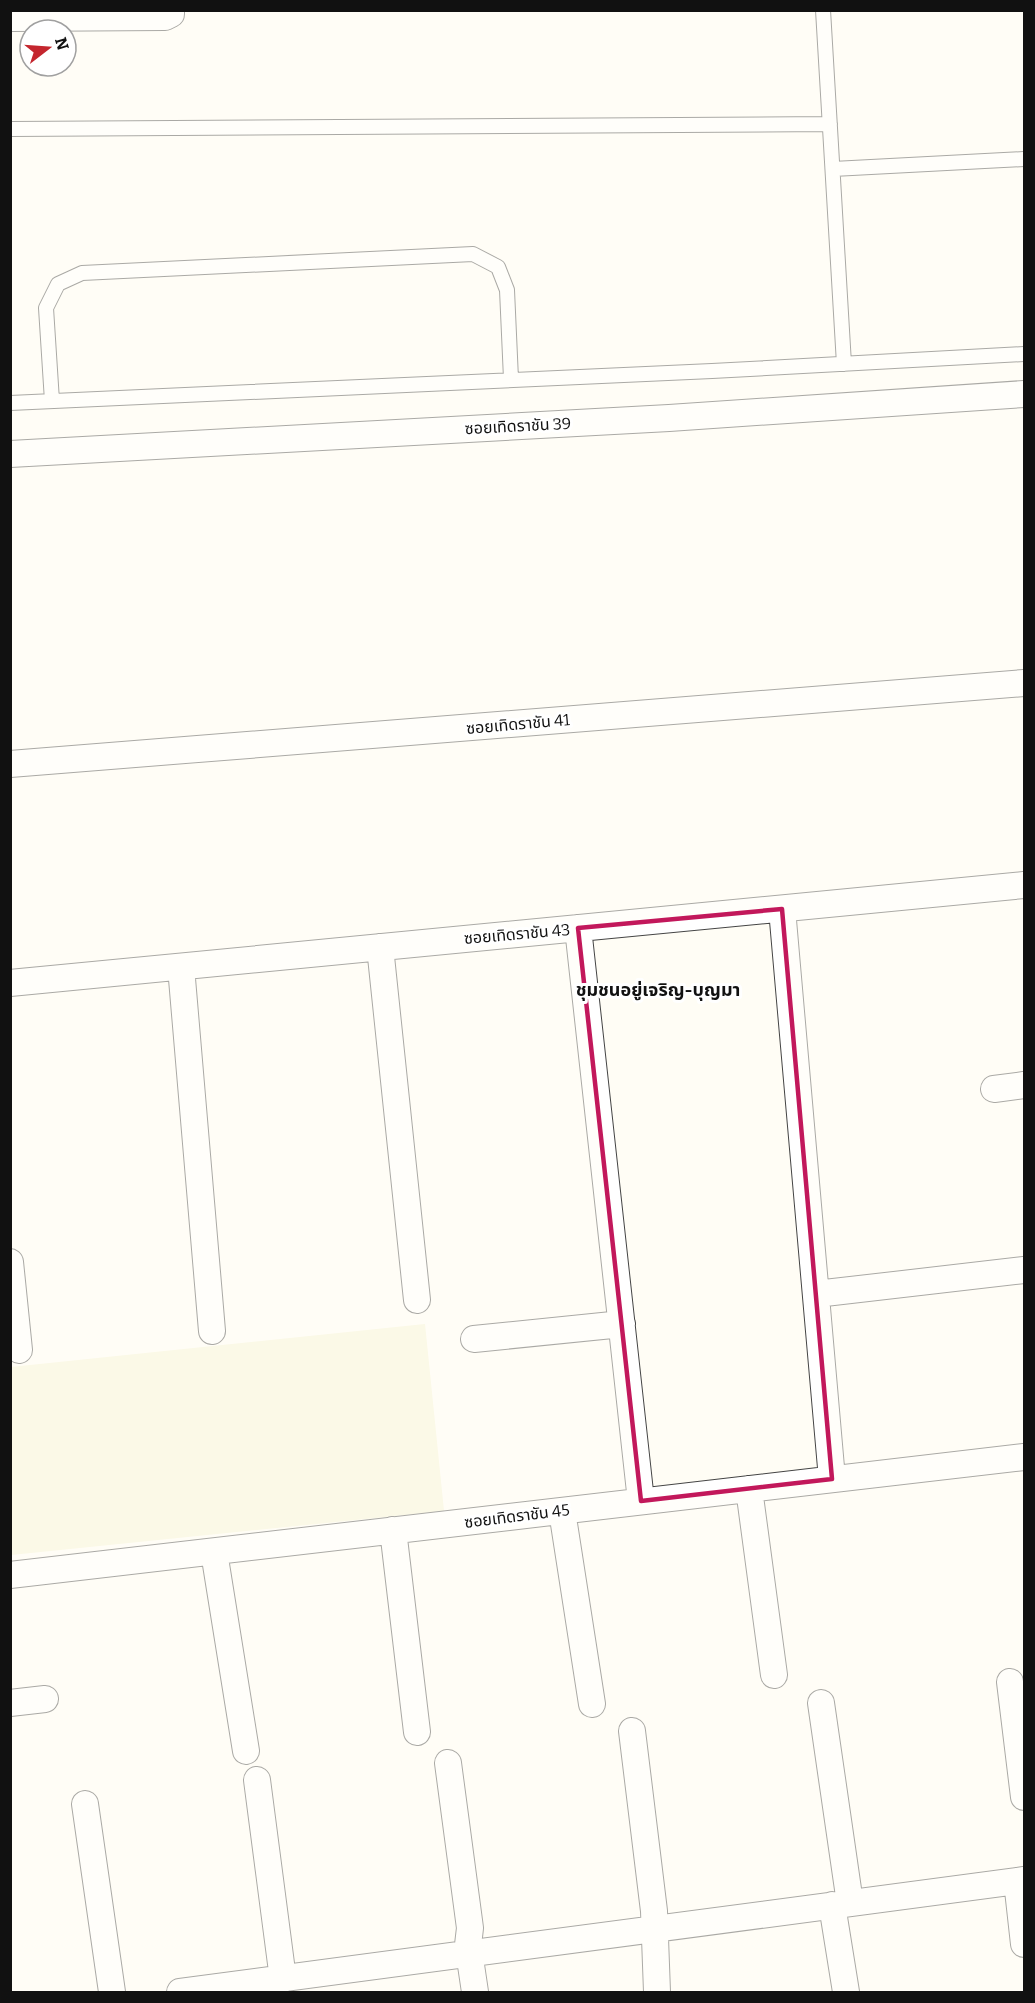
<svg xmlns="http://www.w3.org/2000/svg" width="1035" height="2003" font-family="Bitter,'Noto Sans Thai',serif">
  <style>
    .farmland { fill: #f6f3d4 }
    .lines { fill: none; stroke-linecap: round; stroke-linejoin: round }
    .service-casing { stroke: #444; stroke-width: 16 }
    .minor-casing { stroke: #444; stroke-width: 28 }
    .service { stroke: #fff; stroke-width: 14 }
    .minor { stroke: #fff; stroke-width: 26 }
    .marked { fill: none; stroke: #c2185b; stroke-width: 4.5; stroke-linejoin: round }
    .labels { text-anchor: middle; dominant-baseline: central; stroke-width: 6; stroke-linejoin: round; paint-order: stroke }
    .street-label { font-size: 16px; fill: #111; stroke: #fff }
    .neighbourhood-label { font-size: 18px; font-weight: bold; fill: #111; stroke: #fff }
  </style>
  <rect width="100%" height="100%" fill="#fffdf5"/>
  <!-- farmland -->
  <path class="farmland" d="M 425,1324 L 444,1511 L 11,1555 L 11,1367 Z"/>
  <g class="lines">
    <defs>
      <path id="service" d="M 823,10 L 844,364
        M 10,129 L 830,124
        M 833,169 L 1024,159
        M 52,401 L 46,308 L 58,284 L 82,273 L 473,254 L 498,267 L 507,290 L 511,379
        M 10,403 L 712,371 L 1024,354"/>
      <path id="minor" d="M 10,18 L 165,17 L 171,14 L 171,10
        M 10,454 L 669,418 L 1024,394
        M 10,764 L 1024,683
        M 782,909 L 832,1479
        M 578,928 L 641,1501
        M 380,947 L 417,1300
        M 181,967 L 212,1331
        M 10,983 L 1024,885
        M 994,1089 L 1024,1085
        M 10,1262 L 19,1350
        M 816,1294 L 1024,1270
        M 474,1339 L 622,1324
        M 749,1489 L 774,1675
        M 562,1511 L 592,1704
        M 393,1530 L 417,1732
        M 214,1552 L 246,1751
        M 10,1575 L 1024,1457
        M 1010,1682 L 1024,1797
        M 10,1703 L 45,1699
        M 821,1703 L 850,1903
        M 632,1731 L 654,1911 L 657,1992
        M 448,1763 L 470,1928 L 468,1945 L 475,1992
        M 257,1780 L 283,1979
        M 85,1804 L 112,1992
        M 1017,1881 L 1024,1944
        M 832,1905 L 846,1992
        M 180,1992 L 1024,1880"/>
    </defs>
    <!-- service casing -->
    <use href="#service" class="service-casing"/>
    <!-- minor casing -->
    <use href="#minor" class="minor-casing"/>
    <!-- service -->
    <use href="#service" class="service"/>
    <!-- minor -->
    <use href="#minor" class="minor"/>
  </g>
  <!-- marked area -->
  <path d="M0 0H1035V2003H0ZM 782,909 L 832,1479 L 641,1501 L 578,928 Z" fill="#fffdf5" fill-opacity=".55" fill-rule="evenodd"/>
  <path class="marked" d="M 782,909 L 832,1479 L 641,1501 L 578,928 Z"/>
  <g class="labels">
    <!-- street labels -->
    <g class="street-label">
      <text transform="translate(518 426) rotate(-3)">ซอยเทิดราชัน 39</text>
      <text transform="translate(518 724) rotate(-5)">ซอยเทิดราชัน 41</text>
      <text transform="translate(517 934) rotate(-5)">ซอยเทิดราชัน 43</text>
      <text transform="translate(517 1516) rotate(-7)">ซอยเทิดราชัน 45</text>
    </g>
    <!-- neighbourhood labels -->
    <g class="neighbourhood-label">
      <text x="658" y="990">ชุมชนอยู่เจริญ-บุญมา</text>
    </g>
  </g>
  <!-- border -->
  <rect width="1035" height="2003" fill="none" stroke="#111111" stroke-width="24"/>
  <!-- north arrow -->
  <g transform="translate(48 48) rotate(73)"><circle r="28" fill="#ffffff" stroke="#a0a0a0" stroke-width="1.5"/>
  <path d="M0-4.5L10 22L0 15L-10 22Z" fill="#c4262e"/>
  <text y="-9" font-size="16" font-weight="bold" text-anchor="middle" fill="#111111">N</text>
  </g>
</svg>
